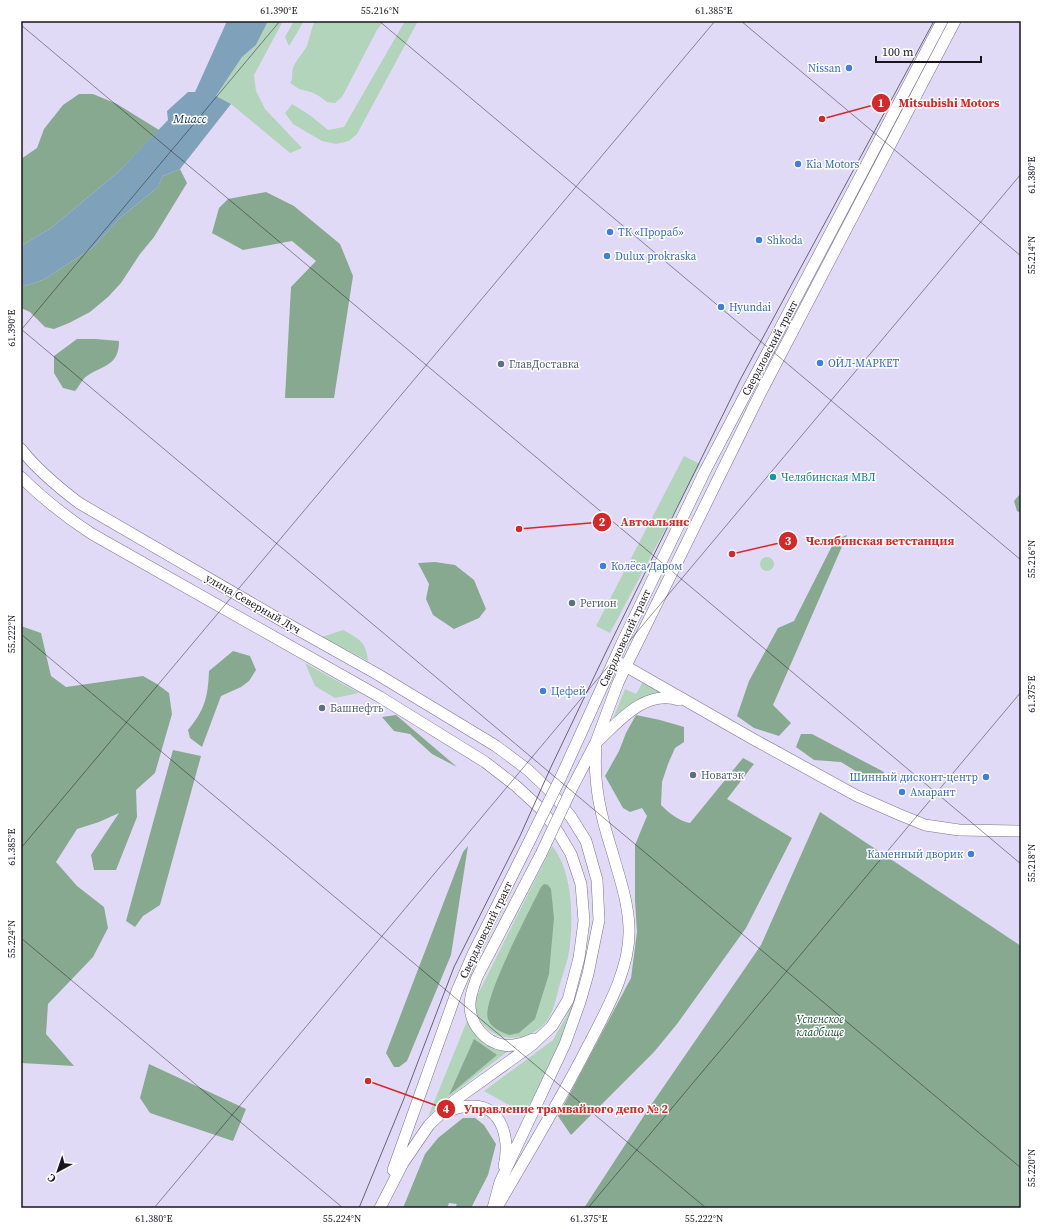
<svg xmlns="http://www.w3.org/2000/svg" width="1042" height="1229" font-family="'Source Serif 4',serif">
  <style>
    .green { fill: #b2d4ba }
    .forest { fill: #87a990 }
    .water { fill: #7fa2ba }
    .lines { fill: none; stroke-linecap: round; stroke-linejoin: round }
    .major-casing { stroke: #7a738d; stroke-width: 12 }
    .major { stroke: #fff; stroke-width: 11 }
    .tram { stroke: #686374; stroke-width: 1 }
    .major-bridge-casing { stroke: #7a738d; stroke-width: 12; stroke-linecap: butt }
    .major-bridge { stroke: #fff; stroke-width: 11 }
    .ticks { fill: none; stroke: #18151f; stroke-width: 1; stroke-opacity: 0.45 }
    .shop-dot { fill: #3f7fe0; stroke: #fff; stroke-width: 1.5 }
    .service-dot { fill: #5c6f8a; stroke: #fff; stroke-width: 1.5 }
    .culture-dot { fill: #0f9aa8; stroke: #fff; stroke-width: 1.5 }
    .labels { text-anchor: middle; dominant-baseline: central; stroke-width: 3; stroke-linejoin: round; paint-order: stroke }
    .shop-label { font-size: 11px; fill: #366cbe; stroke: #fff; text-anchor: start }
    .street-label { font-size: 11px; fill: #18151f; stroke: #fff }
    .service-label { font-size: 11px; fill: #4e5e75; stroke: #fff; text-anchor: start }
    .culture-label { font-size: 11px; fill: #0d838f; stroke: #fff; text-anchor: start }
    .park-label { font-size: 11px; font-style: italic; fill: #154d2b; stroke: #fff }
    .water-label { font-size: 12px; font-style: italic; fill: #03324b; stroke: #fff }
    .leader { fill: none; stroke: #d62828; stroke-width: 1.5 }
    .callout-dot { fill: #d62828; stroke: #fff; stroke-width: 1.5 }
    .mark-label { font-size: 12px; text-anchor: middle; font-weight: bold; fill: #fff }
    .callout-label { font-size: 12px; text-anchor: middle; font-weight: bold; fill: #d62828; stroke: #fff; stroke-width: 3; stroke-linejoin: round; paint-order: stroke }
    .neatline { fill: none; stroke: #18151f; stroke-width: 1.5 }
    .ticks-label { font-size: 10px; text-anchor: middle; fill: #18151f }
  </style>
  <rect width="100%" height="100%" fill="#e1daf6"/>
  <!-- green -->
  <path class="green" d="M 268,21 L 283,21 L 254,75 L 256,91 L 265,109 L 302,148 L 290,153 L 231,104 L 216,96 L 242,57 L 256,45 Z
    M 294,21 L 304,21 L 289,46 L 285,37 Z
    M 315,21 L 384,21 L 377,30 L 342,97 L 335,103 L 327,102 L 319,96 L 311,92 L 299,89 L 290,83 C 294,78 291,74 293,68 C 296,60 303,53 307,46 C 310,37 311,29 315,21 Z
    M 405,21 L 418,21 L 357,134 L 349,141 L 336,144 L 322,141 L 293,124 L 285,113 L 292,104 L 311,116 L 328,130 L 344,127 Z
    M 684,456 L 700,464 L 610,633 L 596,626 Z
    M760 564a7 7 0 1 1 14 0a7 7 0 1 1-14 0Z
    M 343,630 C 359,639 366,641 368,661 L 322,637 Z
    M 305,663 L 359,693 L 335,698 L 315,686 Z
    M 643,682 L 661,693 L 629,706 L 613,719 L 625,689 L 636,694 Z
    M 552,846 C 574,872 574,925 568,958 C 565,968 562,977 559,987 C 556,999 553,1015 544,1024 C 523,1046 485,1042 476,1010 C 475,1006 476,1002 476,998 Z
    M 573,999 L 575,1000 C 564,1036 546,1078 526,1110 L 507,1104 L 484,1091 L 553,1040 L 566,1017 Z
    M 467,1021 C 478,1042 485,1045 508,1051 L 442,1102 L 428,1117 Z"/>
  <!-- forest -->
  <path class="forest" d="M 79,94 L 93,94 L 117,104 L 159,130 L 117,173 L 51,228 L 21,246 L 21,159 L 37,148 L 44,129 L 63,105 Z
    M 180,169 L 187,183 L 154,237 L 140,254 L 121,283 L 108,297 L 90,312 L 69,323 L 54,329 L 45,327 L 30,312 L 21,308 L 21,287 L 43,280 L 91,249 L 120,218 L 158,187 L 163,176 Z
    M 266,192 L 294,206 L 340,244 L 353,276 L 334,398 L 285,398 L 291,287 L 316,261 L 292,241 L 243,250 L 212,233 L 219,208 L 228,199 Z
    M 77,339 L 96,339 L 119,341 C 119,366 103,365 87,376 C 82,379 79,387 75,391 L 63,388 L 54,373 L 54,356 Z
    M 1021,493 L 1021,513 L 1017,511 L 1014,501 Z
    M 847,535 L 773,705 L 791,723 L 779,736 L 754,728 L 737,716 L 749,681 L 778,628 L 794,621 L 835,540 Z
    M 435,562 L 455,565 L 474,580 L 486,609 L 479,618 L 454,629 L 433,615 L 426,599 L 429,584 L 418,563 Z
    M 21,626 L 41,633 L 51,676 L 66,687 L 143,676 L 157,684 L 169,693 L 172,714 L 155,773 L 136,790 L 137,817 L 116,870 L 94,870 L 91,855 L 119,813 L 99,822 L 77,829 L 56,862 L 77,886 L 104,907 L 108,928 L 93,957 L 48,1004 L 46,1034 L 74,1066 L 21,1063 Z
    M 233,651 L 250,656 L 256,670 L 249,681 L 241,687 L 221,696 L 202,747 L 190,738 L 188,730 C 205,710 208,696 209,671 Z
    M 396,715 L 457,767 L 432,754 L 410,734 L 394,731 L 382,717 Z
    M 636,715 L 660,720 L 684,727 L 684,742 L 675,748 L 668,764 L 662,782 L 661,805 C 669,813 679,821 690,823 L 743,758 L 754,764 L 727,799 L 792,838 L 746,928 L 677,1024 L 654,1052 L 571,1135 L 558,1116 L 631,978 L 637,932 L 635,901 L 635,845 L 647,816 L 642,808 L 630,812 L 623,808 L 605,776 L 619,751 L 626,733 Z
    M 801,734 L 812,734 L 884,772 L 880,780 L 862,775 L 841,762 L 814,760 L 796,747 Z
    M 173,750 L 201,756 L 160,905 L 143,916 L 135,927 L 126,921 Z
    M 820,812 L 1021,946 L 1021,1208 L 584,1208 L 649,1108 L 761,945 Z
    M 468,846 L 451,955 L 407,1061 L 399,1067 L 394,1067 L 386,1053 L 463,852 Z
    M 544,884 L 548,885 L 551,889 L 554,918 L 549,974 L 535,1019 L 519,1033 L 509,1035 C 501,1032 491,1028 488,1019 C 481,1001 531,908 541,887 Z
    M 474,1039 L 497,1055 L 449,1095 Z
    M 149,1064 L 246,1109 L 233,1141 L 150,1113 L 140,1098 Z
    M 463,1118 L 475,1118 L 484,1125 L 496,1144 L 488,1175 L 471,1208 L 455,1208 L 457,1204 L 449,1203 L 447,1208 L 403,1208 L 425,1154 L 438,1138 Z"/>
  <!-- water -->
  <path class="water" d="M 227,21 L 268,21 L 256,45 L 242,57 L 216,96 L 231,104 L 180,169 L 163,176 L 158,187 L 120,218 L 91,249 L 43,280 L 21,287 L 21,246 L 51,228 L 117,173 L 168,120 L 167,111 L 188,92 L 195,92 Z"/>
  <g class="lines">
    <defs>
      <path id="major" d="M 21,449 C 37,470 58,487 79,503 L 277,618 L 377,674 L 496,746 L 528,770 L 552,793 L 571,817 L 586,841 L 597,880 L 599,920 L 588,974 L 580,1002 L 565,1044 L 500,1182 L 493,1208
        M 21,477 C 43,499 66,517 92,534 L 380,697 L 485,762 L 516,786 L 542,810 L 558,832 L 571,854 L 581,884 L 584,921 L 579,958 L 568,1000 L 552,1026 L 532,1045 L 454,1101 L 429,1125 L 403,1163 L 380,1208
        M 620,663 L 753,739 L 857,796 L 898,814 L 925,825 L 959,830 L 1021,831
        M 599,740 C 620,720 646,689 679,700
        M 561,777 L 622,643 L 705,471 L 942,21
        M 572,788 L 596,742 L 618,683 L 626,666 L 760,394 L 955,21
        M 533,1039 C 524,1043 514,1047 503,1045 C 485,1042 471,1025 470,1007 C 469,997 474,986 477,977 L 541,854
        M 446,1113 C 454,1108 463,1106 473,1106 C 503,1106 510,1141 504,1166
        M 393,1170 L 457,991 L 473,954 L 529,842
        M 497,1207 C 528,1154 560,1101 588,1046 C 606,1011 631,968 629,927 C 628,901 619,876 612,851 C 601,817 593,783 596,747"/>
    </defs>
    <!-- major casing -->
    <use href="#major" class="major-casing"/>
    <!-- major -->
    <use href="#major" class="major"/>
    <!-- tram -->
    <path class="tram" d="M 359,1208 L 403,1101 L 454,967 L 520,836 L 551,767 L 605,654 L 740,380 L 934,21"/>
    <defs>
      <path id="major-bridge" d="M 529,842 L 561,777
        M 541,854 L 572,788"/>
    </defs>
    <!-- major-bridge casing -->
    <use href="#major-bridge" class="major-bridge-casing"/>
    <!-- major-bridge -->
    <use href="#major-bridge" class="major-bridge"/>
  </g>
  <!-- ticks -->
  <path class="ticks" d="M 379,21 L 1021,560M 741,21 L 1021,256M 21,25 L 1021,864M 21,329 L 1021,1168M 21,330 L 280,21M 21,634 L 706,1208M 21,848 L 715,21M 21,938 L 343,1208M 154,1208 L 1021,174M 588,1208 L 1021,692"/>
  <!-- markers -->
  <g class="shop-dot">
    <circle cx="849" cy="68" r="4"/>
    <circle cx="798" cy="164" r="4"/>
    <circle cx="610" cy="232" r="4"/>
    <circle cx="759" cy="240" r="4"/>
    <circle cx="607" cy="256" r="4"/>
    <circle cx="721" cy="307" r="4"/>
    <circle cx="820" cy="363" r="4"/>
    <circle cx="603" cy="566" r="4"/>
    <circle cx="543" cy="691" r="4"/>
    <circle cx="986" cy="777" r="4"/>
    <circle cx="902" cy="792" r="4"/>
    <circle cx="971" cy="854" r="4"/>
  </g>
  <g class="service-dot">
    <circle cx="501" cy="364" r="4"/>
    <circle cx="572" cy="603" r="4"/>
    <circle cx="322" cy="708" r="4"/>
    <circle cx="693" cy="775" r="4"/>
  </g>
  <circle class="culture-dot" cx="773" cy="477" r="4"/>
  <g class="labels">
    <!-- shop labels -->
    <g class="shop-label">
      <text x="841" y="68" text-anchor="end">Nissan</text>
      <text x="806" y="164">Kia Motors</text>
      <text x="618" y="232">ТК «Прораб»</text>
      <text x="767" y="240">Shkoda</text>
      <text x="615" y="256">Dulux prokraska</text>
      <text x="729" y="307">Hyundai</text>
      <text x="828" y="363">ОЙЛ-МАРКЕТ</text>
      <text x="611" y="566">Колёса Даром</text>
      <text x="551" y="691">Цефей</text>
      <text x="978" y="777" text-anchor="end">Шинный дисконт-центр</text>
      <text x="910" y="792">Амарант</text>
      <text x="963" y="854" text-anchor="end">Каменный дворик</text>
    </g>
    <!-- street labels -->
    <g class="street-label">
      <text transform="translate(770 348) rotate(-62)">Свердловский тракт</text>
      <text transform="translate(253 604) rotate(30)">улица Северный Луч</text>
      <text transform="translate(625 638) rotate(-65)">Свердловский тракт</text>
      <text transform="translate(486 930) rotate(-64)">Свердловский тракт</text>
    </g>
    <!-- service labels -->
    <g class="service-label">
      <text x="509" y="364">ГлавДоставка</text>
      <text x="580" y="603">Регион</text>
      <text x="330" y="708">Башнефть</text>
      <text x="701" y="775">Новатэк</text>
    </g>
    <!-- culture labels -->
    <g class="culture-label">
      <text x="781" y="477">Челябинская МВЛ</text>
    </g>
    <!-- park labels -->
    <g class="park-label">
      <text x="820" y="1019">Успенское<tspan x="820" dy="13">кладбище</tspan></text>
    </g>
    <!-- water labels -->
    <g class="water-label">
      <text x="190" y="119">Миасс</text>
    </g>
  </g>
  <!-- callouts -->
  <path class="leader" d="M822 119L881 103M519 529L602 522M732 554L788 541M368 1081L446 1109"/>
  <g class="callout-dot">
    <circle cx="822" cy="119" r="4"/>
    <circle cx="519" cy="529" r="4"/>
    <circle cx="732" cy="554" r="4"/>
    <circle cx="368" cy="1081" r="4"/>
    <circle cx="881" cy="103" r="10"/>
    <circle cx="602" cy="522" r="10"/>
    <circle cx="788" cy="541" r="10"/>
    <circle cx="446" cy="1109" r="10"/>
  </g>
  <g class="mark-label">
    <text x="881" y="107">1</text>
    <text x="602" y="526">2</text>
    <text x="788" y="545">3</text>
    <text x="446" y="1113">4</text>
  </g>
  <g class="callout-label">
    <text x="949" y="107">Mitsubishi Motors</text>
    <text x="655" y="526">Автоальянс</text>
    <text x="880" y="545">Челябинская ветстанция</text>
    <text x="566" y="1113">Управление трамвайного депо № 2</text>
  </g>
  <!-- border -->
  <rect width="1042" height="1229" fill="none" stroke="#ffffff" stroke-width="44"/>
  <!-- north arrow -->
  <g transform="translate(58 1171) rotate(220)" stroke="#ffffff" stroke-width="3" paint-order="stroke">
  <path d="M0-3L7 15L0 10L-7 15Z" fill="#18151f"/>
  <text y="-6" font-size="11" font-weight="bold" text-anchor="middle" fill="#18151f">С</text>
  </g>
  <!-- scale -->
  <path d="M876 56v6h105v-6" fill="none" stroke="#18151f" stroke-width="2"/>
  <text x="882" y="56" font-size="12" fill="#18151f" stroke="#ffffff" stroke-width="3" paint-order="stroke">100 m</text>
  <rect x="22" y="22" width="998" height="1185" class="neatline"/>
  <g class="ticks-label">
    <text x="279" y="14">61.390°E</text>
    <text x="380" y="14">55.216°N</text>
    <text x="714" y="14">61.385°E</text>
    <text transform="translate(1031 175) rotate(-90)" y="4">61.380°E</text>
    <text transform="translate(1031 255) rotate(-90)" y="4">55.214°N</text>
    <text transform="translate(11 328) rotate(-90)" y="4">61.390°E</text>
    <text transform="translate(1031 559) rotate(-90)" y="4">55.216°N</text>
    <text transform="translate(11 634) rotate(-90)" y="4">55.222°N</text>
    <text transform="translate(1031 694) rotate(-90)" y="4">61.375°E</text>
    <text transform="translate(11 847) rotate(-90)" y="4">61.385°E</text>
    <text transform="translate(1031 863) rotate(-90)" y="4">55.218°N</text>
    <text transform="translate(11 939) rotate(-90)" y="4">55.224°N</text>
    <text transform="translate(1031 1168) rotate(-90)" y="4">55.220°N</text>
    <text x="154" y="1222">61.380°E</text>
    <text x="342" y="1222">55.224°N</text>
    <text x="589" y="1222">61.375°E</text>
    <text x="704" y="1222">55.222°N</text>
  </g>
</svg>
